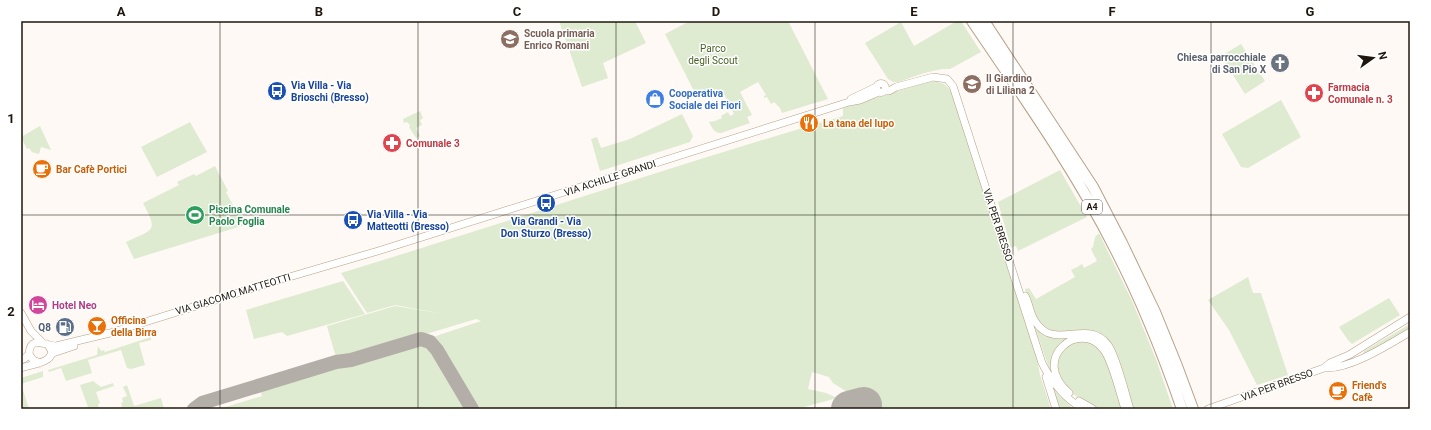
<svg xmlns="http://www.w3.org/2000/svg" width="1431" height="430" font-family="Roboto,sans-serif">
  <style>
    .green { fill: #deebd0 }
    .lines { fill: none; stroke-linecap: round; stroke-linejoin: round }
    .taxiway { stroke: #b4aea8; stroke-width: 14 }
    .runway { stroke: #b4aea8; stroke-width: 36 }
    .tertiary-casing { stroke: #b7a086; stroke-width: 8 }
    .motorway-casing { stroke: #b7a086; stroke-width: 12 }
    .tertiary { stroke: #fff; stroke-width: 7 }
    .motorway { stroke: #fff; stroke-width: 10 }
    .grid { fill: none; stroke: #1f170d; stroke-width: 1; stroke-opacity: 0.55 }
    .labels { text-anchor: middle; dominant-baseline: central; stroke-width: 3; stroke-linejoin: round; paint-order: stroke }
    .shield { fill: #fff; stroke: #625d56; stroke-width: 1 }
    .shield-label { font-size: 9px; font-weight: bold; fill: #1f170d }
    .education-label { font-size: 10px; font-weight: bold; fill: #785e54; stroke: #fff; text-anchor: start }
    .park-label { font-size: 10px; fill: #486123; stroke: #fff }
    .worship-label { font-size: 10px; font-weight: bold; fill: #5b616d; stroke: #fff; text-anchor: end }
    .transit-label { font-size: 10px; font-weight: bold; fill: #164399; stroke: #fff; text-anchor: start }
    .health-label { font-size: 10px; font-weight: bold; fill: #be3a42; stroke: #fff; text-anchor: start }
    .shop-label { font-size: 10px; font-weight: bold; fill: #366cbe; stroke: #fff; text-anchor: start }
    .food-label { font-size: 10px; font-weight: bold; fill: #c56008; stroke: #fff; text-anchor: start }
    .street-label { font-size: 10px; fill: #1f170d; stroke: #fff }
    .leisure-label { font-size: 10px; font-weight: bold; fill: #27864d; stroke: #fff; text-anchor: start }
    .hotel-label { font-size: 10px; font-weight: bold; fill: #b23c85; stroke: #fff; text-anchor: start }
    .service-label { font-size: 10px; font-weight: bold; fill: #4e5e75; stroke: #fff; text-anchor: end }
    .neatline { fill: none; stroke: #1f170d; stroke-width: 1.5 }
    .grid-label { font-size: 13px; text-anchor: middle; font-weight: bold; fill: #1f170d }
  </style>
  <rect width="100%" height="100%" fill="#fef9f4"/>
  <!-- green -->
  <path class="green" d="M 559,21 L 635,21 L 646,43 L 603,63 L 608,78 L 582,87 Z
    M 690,21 L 788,21 L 828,99 L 782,113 L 780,108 L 774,102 L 771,104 L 767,97 L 764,98 L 764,96 L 766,95 L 758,82 L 740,92 L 752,115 L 747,117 L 750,123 L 721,133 C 714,133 712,128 709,122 L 715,121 L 722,118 L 721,116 L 728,112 L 730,116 L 734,114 L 723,92 L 719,93 L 716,89 L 698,99 L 665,34 Z
    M 957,21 L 961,21 L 981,52 L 950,69 C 933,68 914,77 898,82 L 893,82 L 888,79 L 865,43 L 901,22 L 914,46 Z
    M 1241,44 L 1265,81 L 1245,94 L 1221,56 Z
    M 930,81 C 946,82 948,86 956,100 L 1037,359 L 1040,375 L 1051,409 L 864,409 L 860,393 L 852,395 L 833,383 L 829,377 L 812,372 L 808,389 L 826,393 L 837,398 L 797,409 L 475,409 L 433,337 L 481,321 L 476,319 L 337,361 L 327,326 L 395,306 L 444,314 L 395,305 L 367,313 L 341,273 C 509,222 675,165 843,116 L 843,108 Z
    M 1281,100 L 1301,137 L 1248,168 L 1241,167 L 1222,134 Z
    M 420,111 L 423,118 L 420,120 L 422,125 L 416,128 L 420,136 L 416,138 L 409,127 L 410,125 L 407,122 L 404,123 L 403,119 Z
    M 682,114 L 693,136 L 690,142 L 600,171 L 591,139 L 597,137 L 601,148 L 630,139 Z
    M 190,122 L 207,152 L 157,177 L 141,147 Z
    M 40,126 L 51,150 L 41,147 L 39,154 L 32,152 L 29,148 L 27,149 L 21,137 Z
    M 215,166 L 228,191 L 226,192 L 236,211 L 238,210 L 245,225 L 134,259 L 126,242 C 153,229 159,233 143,203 L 179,185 L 177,182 L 194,174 L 196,176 Z
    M 1060,170 L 1087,217 L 1018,251 L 1016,246 L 1011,248 L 998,202 Z
    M 1099,233 L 1133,303 L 1157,362 L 1173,409 L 1133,409 L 1113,349 L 1064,334 L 1045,330 L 1032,311 L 1025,289 L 1029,288 L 1036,299 L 1075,277 L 1071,270 C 1074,268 1078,267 1082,264 L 1084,268 L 1097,261 L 1091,249 L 1093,247 L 1095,237 Z
    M 1248,277 L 1253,293 L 1261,293 L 1288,375 L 1257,385 L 1229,330 L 1208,300 Z
    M 343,281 L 365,314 L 287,336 L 282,332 L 254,339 L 246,310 Z
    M 1389,298 L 1400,315 L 1352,344 L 1348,340 L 1339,327 Z
    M 1410,324 L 1410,329 L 1366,354 L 1363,354 L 1364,351 Z
    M 1034,325 L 1039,330 L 1080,335 L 1109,354 L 1081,336 L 1053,358 L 1050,371 Z
    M 151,337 L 151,340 L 139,343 L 145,365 L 131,369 L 127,368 L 121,350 L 88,360 L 92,373 L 66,381 L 61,368 L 49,372 L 48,370 L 97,355 L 98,346 L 101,351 L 104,350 L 105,352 Z
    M 422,341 C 436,347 460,394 469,409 L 219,409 L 262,396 L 260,390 Z
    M 1077,341 L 1093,343 L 1106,357 L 1122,409 L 1095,409 L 1073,394 L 1064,387 L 1059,378 L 1057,360 L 1062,350 Z
    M 43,371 L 43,377 L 21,384 L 29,409 L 21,409 L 21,378 Z
    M 93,381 L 101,387 L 113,383 L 114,386 L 96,392 L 100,403 L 98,404 L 99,409 L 83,409 L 88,407 L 80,385 Z
    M 127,385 L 134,406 L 161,398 L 164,409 L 116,409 L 122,407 L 121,403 L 123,402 L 122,398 L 127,396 L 123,387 Z
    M 1051,387 L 1073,409 L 1057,409 Z"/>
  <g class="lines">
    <!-- taxiway -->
    <path class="taxiway" d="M 194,409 L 202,403 L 336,362 L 351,360 L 421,339 L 430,342 L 437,350 L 472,409"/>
    <!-- runway -->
    <path class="runway" d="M 849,409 L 864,405"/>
    <defs>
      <path id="tertiary" d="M876.5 88a4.5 4.5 0 1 1 9 0a4.5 4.5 0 1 1-9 0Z
        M 885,91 L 889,91 L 896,87 L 933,77 L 947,79 L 953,86 L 1042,363 C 1052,383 1064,398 1083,409
        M 851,99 L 876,87
        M 1025,296 C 1030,305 1030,316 1037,324 C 1056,350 1088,318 1108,345 C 1117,358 1125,393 1130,409
        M 21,313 L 31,331 L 42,342
        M 50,356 L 53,353 L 74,346
        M 21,360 L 25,358 L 29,354
        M 40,363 L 33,360 L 29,354 C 30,334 46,346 56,346 L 110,333 L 279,280 L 378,251 L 849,102 L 860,100 L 879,92
        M 21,368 C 31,364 63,362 47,344
        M 1324,368 C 1349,370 1388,345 1410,332
        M 1046,377 L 1056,409
        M 1069,393 C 1029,358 1080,319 1103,349 C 1112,359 1120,394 1125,409
        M 1079,401 L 1093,409
        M 1208,409 L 1324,368 L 1330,363 L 1349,355 L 1410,317"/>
      <path id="motorway" d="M 972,21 C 1022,95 1074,168 1114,247 C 1141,299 1163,354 1182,409
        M 984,21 L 1093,187 L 1122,243 L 1155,312 L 1177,366 L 1193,409"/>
    </defs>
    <!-- tertiary casing -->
    <use href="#tertiary" class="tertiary-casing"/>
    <!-- motorway casing -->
    <use href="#motorway" class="motorway-casing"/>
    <!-- tertiary -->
    <use href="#tertiary" class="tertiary"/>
    <!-- motorway -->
    <use href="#motorway" class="motorway"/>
  </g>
  <!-- grid -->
  <path class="grid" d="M 220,21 L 220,409M 418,21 L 418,409M 616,21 L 616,409M 815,21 L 815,409M 1013,21 L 1013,409M 1211,21 L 1211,409M 21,215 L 1410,215"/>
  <!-- icons -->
  <defs>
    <symbol id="school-disc" viewBox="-11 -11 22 22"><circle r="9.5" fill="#8d6e63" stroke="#fff"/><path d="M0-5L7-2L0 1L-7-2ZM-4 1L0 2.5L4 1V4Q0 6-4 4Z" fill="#fff"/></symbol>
    <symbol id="church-disc" viewBox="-11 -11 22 22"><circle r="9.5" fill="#6b7280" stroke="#fff"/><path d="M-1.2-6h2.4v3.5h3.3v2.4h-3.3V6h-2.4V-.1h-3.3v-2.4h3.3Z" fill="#fff"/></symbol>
    <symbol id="bus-disc" viewBox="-11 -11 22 22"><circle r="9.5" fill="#1a4fb4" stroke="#fff"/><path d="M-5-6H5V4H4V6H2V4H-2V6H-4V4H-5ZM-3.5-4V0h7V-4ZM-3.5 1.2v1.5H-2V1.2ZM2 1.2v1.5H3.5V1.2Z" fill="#fff"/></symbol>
    <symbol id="pharmacy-disc" viewBox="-11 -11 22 22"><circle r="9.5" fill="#e0444e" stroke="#fff"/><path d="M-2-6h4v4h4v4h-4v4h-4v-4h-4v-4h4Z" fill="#fff"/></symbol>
    <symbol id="shop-disc" viewBox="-11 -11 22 22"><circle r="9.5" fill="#3f7fe0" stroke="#fff"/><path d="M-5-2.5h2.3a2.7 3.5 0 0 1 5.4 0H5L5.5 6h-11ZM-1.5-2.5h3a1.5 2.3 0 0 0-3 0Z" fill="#fff"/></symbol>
    <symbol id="restaurant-disc" viewBox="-11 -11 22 22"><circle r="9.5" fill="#e8710a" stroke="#fff"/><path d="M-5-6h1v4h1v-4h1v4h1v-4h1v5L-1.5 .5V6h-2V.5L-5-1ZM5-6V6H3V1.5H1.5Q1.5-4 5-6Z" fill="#fff"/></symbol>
    <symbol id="cafe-disc" viewBox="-11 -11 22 22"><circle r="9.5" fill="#e8710a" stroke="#fff"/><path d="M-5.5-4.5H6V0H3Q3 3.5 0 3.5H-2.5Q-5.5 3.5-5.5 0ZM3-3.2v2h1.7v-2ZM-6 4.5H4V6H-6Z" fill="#fff"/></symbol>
    <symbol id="stadium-disc" viewBox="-11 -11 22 22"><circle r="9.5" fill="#2e9e5b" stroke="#fff"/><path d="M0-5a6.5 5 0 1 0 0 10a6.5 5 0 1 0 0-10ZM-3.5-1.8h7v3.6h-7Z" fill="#fff"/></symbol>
    <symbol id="hotel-disc" viewBox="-11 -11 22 22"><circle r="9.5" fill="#d1479c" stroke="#fff"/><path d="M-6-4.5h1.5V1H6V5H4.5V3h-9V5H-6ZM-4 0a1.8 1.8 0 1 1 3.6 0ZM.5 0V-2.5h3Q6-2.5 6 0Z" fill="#fff"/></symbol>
    <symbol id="bar-disc" viewBox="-11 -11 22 22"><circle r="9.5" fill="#e8710a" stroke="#fff"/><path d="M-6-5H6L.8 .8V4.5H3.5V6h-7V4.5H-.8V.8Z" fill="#fff"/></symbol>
    <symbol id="fuel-disc" viewBox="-11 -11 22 22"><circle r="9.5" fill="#5c6f8a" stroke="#fff"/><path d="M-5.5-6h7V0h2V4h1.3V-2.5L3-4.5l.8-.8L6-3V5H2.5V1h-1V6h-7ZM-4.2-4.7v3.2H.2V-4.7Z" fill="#fff"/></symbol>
  </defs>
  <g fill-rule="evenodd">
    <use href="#school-disc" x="499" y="28" width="22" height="22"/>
    <use href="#church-disc" x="1269" y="52" width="22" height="22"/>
    <use href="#school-disc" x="961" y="73" width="22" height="22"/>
    <use href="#bus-disc" x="266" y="80" width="22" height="22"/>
    <use href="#pharmacy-disc" x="1303" y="82" width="22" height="22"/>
    <use href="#shop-disc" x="644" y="88" width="22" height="22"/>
    <use href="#restaurant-disc" x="798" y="112" width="22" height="22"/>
    <use href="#pharmacy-disc" x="381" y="132" width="22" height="22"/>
    <use href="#cafe-disc" x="31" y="158" width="22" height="22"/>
    <use href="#bus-disc" x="535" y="192" width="22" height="22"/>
    <use href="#stadium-disc" x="184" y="204" width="22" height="22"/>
    <use href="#bus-disc" x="342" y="209" width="22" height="22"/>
    <use href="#hotel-disc" x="27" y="294" width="22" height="22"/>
    <use href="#bar-disc" x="86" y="315" width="22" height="22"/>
    <use href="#fuel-disc" x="54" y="316" width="22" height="22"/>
    <use href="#cafe-disc" x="1327" y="380" width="22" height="22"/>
  </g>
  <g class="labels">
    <!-- shield labels -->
    <rect class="shield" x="1082" y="200" width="20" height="14" rx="3"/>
    <g class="shield-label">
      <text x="1092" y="207">A4</text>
    </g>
    <!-- education labels -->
    <g class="education-label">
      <text x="524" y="33">Scuola primaria<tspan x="524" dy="12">Enrico Romani</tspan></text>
      <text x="986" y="78">Il Giardino<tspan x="986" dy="12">di Liliana 2</tspan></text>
    </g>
    <!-- park labels -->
    <g class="park-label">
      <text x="713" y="48">Parco<tspan x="713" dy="12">degli Scout</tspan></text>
    </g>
    <!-- worship labels -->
    <g class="worship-label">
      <text x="1266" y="57">Chiesa parrocchiale<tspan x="1266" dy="12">di San Pio X</tspan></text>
    </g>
    <!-- transit labels -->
    <g class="transit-label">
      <text x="291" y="85">Via Villa - Via<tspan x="291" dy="12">Brioschi (Bresso)</tspan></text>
      <text x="367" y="214">Via Villa - Via<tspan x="367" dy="12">Matteotti (Bresso)</tspan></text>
      <text x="546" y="221" text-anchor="middle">Via Grandi - Via<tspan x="546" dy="12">Don Sturzo (Bresso)</tspan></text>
    </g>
    <!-- health labels -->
    <g class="health-label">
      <text x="1328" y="87">Farmacia<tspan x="1328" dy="12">Comunale n. 3</tspan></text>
      <text x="406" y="143">Comunale 3</text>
    </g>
    <!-- shop labels -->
    <g class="shop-label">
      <text x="669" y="93">Cooperativa<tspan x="669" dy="12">Sociale dei Fiori</tspan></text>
    </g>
    <!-- food labels -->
    <g class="food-label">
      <text x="823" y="123">La tana del lupo</text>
      <text x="56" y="169">Bar Cafè Portici</text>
      <text x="111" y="320">Officina<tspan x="111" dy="12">della Birra</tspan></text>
      <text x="1352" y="385">Friend's<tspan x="1352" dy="12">Cafè</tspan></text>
    </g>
    <!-- street labels -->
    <g class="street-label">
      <text transform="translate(610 178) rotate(-18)">VIA ACHILLE GRANDI</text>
      <text transform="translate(998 225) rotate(72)">VIA PER BRESSO</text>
      <text transform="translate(233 294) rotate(-17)">VIA GIACOMO MATTEOTTI</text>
      <text transform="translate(1277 385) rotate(-20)">VIA PER BRESSO</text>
    </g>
    <!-- leisure labels -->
    <g class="leisure-label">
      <text x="209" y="209">Piscina Comunale<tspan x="209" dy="12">Paolo Foglia</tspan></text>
    </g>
    <!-- hotel labels -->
    <g class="hotel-label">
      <text x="52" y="305">Hotel Neo</text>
    </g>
    <!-- service labels -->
    <g class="service-label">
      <text x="51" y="327">Q8</text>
    </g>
  </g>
  <!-- border -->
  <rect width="1431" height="430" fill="none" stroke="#ffffff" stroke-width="44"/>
  <!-- north arrow -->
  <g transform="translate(1373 58) rotate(76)" stroke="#ffffff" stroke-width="3" paint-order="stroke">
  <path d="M0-3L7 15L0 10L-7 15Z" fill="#1f170d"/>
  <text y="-6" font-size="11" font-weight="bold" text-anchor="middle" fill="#1f170d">N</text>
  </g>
  <rect x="22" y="22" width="1387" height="386" class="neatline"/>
  <g class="grid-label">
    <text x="121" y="16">A</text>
    <text x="319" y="16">B</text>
    <text x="517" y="16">C</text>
    <text x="716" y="16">D</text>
    <text x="914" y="16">E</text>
    <text x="1112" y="16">F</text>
    <text x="1310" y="16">G</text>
    <text x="11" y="123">1</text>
    <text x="11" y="316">2</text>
  </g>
</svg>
